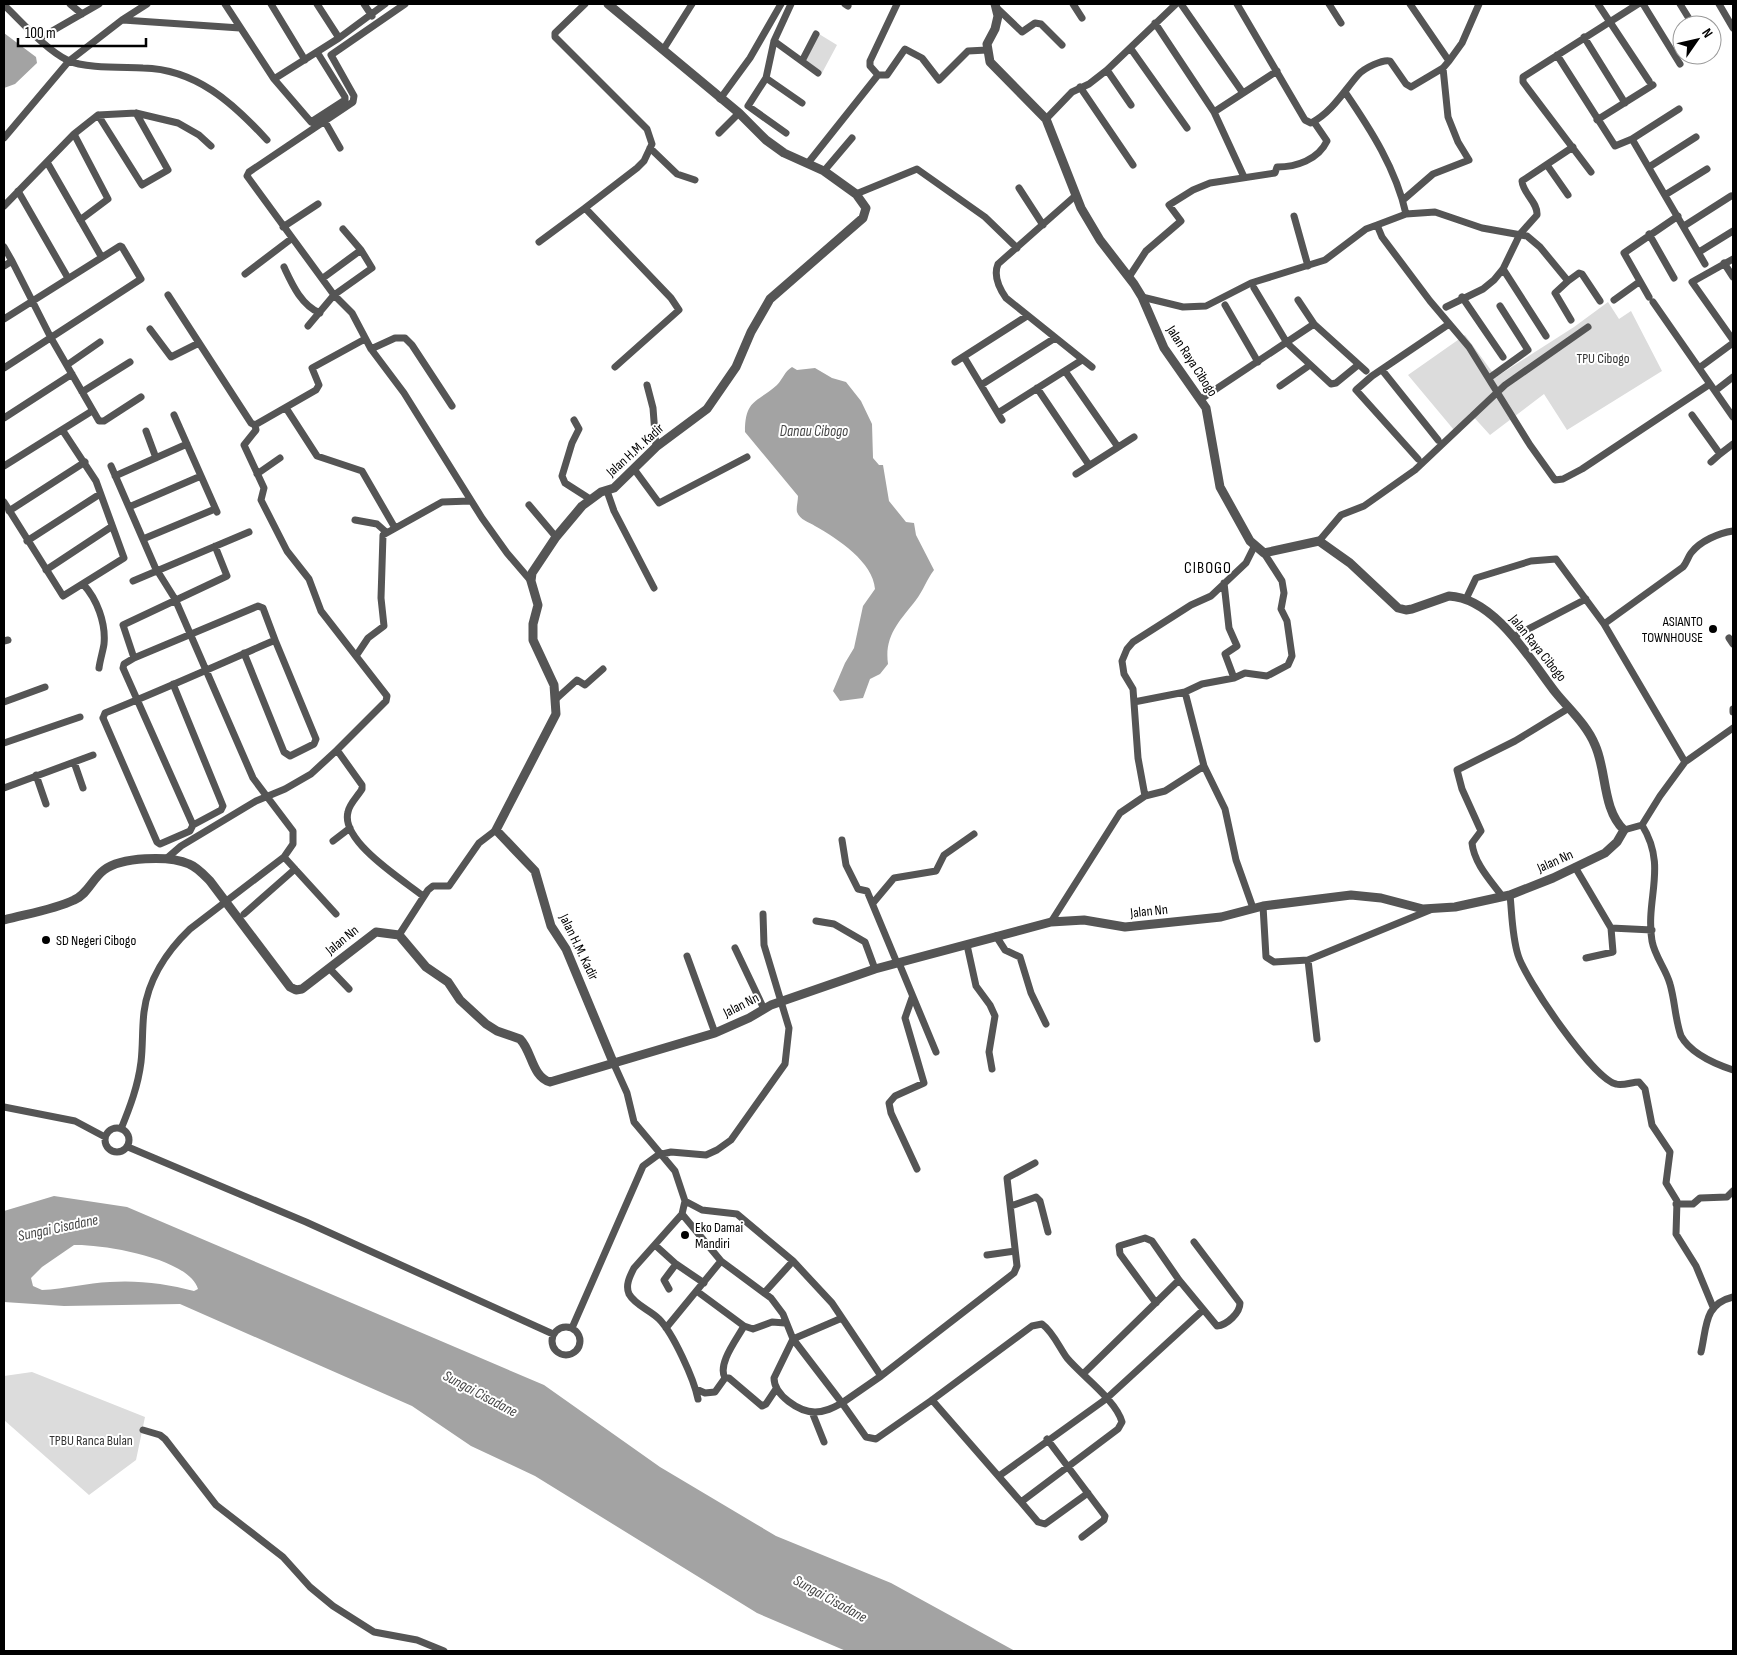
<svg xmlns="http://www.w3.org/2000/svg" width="1737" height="1655" font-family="'Sofia Sans Condensed',sans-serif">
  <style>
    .green { fill: #dcdcdc }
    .water { fill: #a3a3a3; fill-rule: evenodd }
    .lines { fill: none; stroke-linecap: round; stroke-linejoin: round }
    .minor { stroke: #555; stroke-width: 7 }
    .tertiary { stroke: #555; stroke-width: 9 }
    .poi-dot { fill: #000; stroke: #fff; stroke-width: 2 }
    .labels { text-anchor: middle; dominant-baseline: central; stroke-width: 4; stroke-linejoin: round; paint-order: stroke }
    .park-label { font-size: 14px; fill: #333; stroke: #fff }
    .street-label { font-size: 14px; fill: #000; stroke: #fff }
    .poi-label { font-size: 14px; fill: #000; stroke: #fff; text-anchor: start }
    .water-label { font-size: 15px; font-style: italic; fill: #444; stroke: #fff }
    .quarter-label { font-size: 16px; letter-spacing: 1px; fill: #000; stroke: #fff }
  </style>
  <rect width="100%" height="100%" fill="#fff"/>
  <!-- green -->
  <path class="green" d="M 819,34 L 837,45 L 822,73 L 805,60 Z
    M 1608,302 L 1619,319 L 1631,311 L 1662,371 L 1567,430 L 1544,394 L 1490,435 L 1470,413 L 1454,430 L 1408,375 L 1465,335 L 1496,377 L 1574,327 Z
    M 32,1372 L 145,1417 L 136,1460 L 89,1495 L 4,1420 L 4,1376 Z"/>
  <!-- water -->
  <path class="water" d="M 4,33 L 36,57 L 37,63 L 15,84 L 4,88 Z
    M 792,367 L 797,370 L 815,368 L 832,378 L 846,382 L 861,401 L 872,424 L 873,458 L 879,465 L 883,465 L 889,501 L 906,522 L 914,523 L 916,535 L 934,570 C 927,579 923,591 916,600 C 900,621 884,635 888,664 L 880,674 L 870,679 L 863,698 L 840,701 L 833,691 L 845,663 L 854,648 L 863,606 L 875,589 C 873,562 838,539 815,526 C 809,522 800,520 797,512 C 796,508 798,501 798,496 L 745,432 C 745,399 757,403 777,385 C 783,379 784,372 792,367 Z
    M 54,1196 L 127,1207 L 544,1385 L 660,1467 L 776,1536 L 891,1583 L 1015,1651 L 846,1651 L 757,1613 L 535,1476 L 471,1446 L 412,1406 L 180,1304 L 64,1306 L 4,1302 L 4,1211 ZM 74,1245 C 102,1244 189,1258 198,1289 L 194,1291 C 167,1284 139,1280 110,1282 C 87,1283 65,1289 42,1290 L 33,1286 L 31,1278 L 42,1267 Z"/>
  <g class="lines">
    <!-- minor -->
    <path class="minor" d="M 70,4 L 82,14
      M 225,4 L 274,79 L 311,122 L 345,100 L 345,97 L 317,52
      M 271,4 L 305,60
      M 317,4 L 339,38
      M 364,4 L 372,16
      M 405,4 L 331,55 L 354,96 L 353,102 L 249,172 L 247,176 L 334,295 L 352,313 L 371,349 L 404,393 L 482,518 L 507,553 L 531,581
      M 585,4 L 555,33 L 555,37 L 647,129 L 652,144 L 644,161 L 637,168 L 585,208 L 671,298 L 679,310 L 615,367
      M 845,4 L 848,6
      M 1073,4 L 1082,18
      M 1181,4 L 1243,93
      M 1237,4 L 1305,120 L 1311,123 C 1332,112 1344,91 1358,75 C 1364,68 1383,59 1390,61 L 1406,84 L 1411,87 L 1443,68 L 1449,61 L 1410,4
      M 1329,4 L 1341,23
      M 1598,4 L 1649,81
      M 1643,4 L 1680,64
      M 1680,4 L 1693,25
      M 1719,4 L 1733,28
      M 4,5 C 22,22 45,49 67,60 C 86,69 122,67 143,68 C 196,69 233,103 267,140
      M 998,9 L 1022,32 L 1035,23 L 1041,24 L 1062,45
      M 123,20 L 240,28
      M 1155,23 L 1214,112 L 1244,177
      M 1584,37 L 1625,103
      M 40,38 L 99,4
      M 774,41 L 818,73
      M 1131,49 L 1187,128
      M 663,50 L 692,4
      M 1557,55 L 1615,146 L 1632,139 L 1679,109
      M 802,61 L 816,34
      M 1449,61 L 1462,43 L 1479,4
      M 1107,70 L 1131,105
      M 878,75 L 887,75 L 905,49 L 922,58 L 939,80 L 968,51 L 987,50
      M 766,78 L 802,103
      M 274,79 L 339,38 L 385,4
      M 1080,87 L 1133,165
      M 1345,92 C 1371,130 1396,169 1406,214 L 1435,212 L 1482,228 L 1527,236 L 1540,247 L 1568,281 L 1579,273 L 1582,274 L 1600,301
      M 720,99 L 750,58 L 781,4
      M 1214,112 L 1277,71
      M 98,115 L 142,185 L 168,170 L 136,113
      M 1046,119 L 1072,92 L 1089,84 L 1107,70 L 1176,4
      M 324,120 L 340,148
      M 1597,120 L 1653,85
      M 719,133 L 739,113
      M 786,133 L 748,106 L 766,78 L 774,41 L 791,4
      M 74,134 L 108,199 L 80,220
      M 4,138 L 69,61 L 122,20 L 147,4
      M 1632,139 L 1705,264
      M 650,148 L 677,174 L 695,180
      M 47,162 L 101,256
      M 808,163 L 878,75 L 870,66 L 870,61 L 897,4
      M 1547,165 L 1568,195
      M 1649,167 L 1696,137
      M 824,171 L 852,138
      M 1591,172 L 1523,82 L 1523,77 L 1638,4
      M 1019,188 L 1043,225
      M 18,191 L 68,278
      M 856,194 L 917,169 L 985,217 L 1017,248
      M 1665,195 L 1707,169
      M 1075,196 L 998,264 C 993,276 999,288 1006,298 L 1092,367
      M 1403,200 L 1433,174 L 1469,160 L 1458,142 L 1448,117 L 1443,68
      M 4,206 L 74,134 L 98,115 L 136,113 L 178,123 L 199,135 L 211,146
      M 1406,214 L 1377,225 L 1382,237 L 1430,301 L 1469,347 L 1530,445 L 1555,480 L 1563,479 L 1582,469 L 1710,384
      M 1294,216 L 1308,266
      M 1684,226 L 1731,196
      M 283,227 L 318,204
      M 1649,234 L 1674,278
      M 539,242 L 585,208
      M 4,247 L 12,261 L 4,266
      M 1699,252 L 1733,231
      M 1733,259 L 1692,282 L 1733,340
      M 12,261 L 51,338 L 99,421 L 104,421 L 141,397
      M 1724,263 L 1733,277
      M 284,267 C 292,284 301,305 320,313
      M 1503,269 L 1546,336
      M 245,274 L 291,239
      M 1129,277 L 1146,251 L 1181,221 L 1169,205 L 1193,190 L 1210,183 L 1275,173 L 1277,167 C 1296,167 1318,160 1327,141 L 1314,122
      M 323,278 L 361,250
      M 1568,281 L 1555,293 L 1571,320
      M 1254,288 L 1287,343 L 1331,384 L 1336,383 L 1358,365
      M 168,295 L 251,423 L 255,425 L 316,390 L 319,385 L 312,368 L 365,339
      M 1142,297 L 1183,307 L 1206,306 L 1251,283 L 1325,260 L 1366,229 L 1377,225
      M 1462,297 L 1503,357
      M 1649,297 L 1624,253 L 1678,216
      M 1298,300 L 1314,324 L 1366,371
      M 1614,300 L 1639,282
      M 1653,302 L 1733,417
      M 1225,305 L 1258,362
      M 1446,307 L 1483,289 L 1494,280 L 1503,269 L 1520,234 L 1537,215 C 1538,202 1523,194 1522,181 L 1573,147
      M 4,319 L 120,246 L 122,247 L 141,279 L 4,368
      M 308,326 L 334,295 L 372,268 L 361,250 L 343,229
      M 150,329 L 171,357 L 199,343
      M 371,349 L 395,338 L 405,338 L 412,345 L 452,406
      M 964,357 L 1002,420
      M 955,362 L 1027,316
      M 67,365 L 100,342
      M 1699,368 L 1733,343
      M 1382,370 L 1438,440
      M 1065,371 L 1118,447
      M 1489,378 L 1528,350 L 1500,306
      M 647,385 L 653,408 L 656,447
      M 981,385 L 1055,338
      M 1280,386 L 1310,365
      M 1037,388 L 1089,465
      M 1715,391 L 1733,377
      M 82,392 L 130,362
      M 1201,399 L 1314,324
      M 286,408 L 317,456 L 362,471 L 395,528
      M 998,413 L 1082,360
      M 174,415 L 217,512
      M 1692,415 L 1720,454 L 1733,444
      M 4,418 L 72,374
      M 574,420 L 579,429 L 572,443 L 562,476 L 565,483 L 590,499
      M 255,425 L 256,430 L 244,445 L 264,488 L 261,500 L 287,551 L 309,579 L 321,611 L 387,696 L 386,701 L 337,750 L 362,785 L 362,789 C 358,796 349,804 348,812 C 340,841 403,880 423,896
      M 146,431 L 156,458
      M 1418,459 L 1356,390 L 1372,376 L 1449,324
      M 1711,462 L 1720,454
      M 4,466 L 92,411
      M 111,466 L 155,567 L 175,599 L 253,778 L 293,831 L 293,844 L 284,857 L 190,929 C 167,951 148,980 144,1012 C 142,1028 143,1045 141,1062 C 138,1086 130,1107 121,1129
      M 634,469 L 659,503 L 747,457
      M 257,474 L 280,458
      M 1076,474 L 1134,437
      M 115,476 L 187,444
      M 607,491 L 614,511 L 654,588
      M 4,502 L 63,596 L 124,558 L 96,481 L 63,431
      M 529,505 L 556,537
      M 129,507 L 201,476
      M 9,511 L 85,462
      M 355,520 L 377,524 L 386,532
      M 143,539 L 215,509
      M 27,541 L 100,494
      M 1319,541 L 1341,515 L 1364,506 L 1415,470 L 1505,385 L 1588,327
      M 46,570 L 111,527
      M 133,581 L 249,532
      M 1224,583 L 1229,628 L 1237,646 L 1225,654 L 1234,678
      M 83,584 C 97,599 106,623 104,644 C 103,651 100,660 99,668
      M 1466,599 L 1476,578 L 1531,561 L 1556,559 L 1604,624
      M 1513,637 L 1586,599
      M 1729,638 L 1733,644
      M 4,641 L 8,640
      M 244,653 L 284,752 L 290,756 L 314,744 L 316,739 L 275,640
      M 356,656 L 368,638 L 384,626 L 381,598 L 383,535 L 442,502 L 470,501
      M 134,658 L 123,625 L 227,576 L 215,546
      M 173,684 L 223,806 L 221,810 L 193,825
      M 556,699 L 577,680 L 585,685 L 603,669
      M 4,702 L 45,687
      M 1134,702 L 1185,692
      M 1733,709 L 1733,712
      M 103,718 L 157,842 L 160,844 L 190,831 L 193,825 L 123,668 L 124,664 L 134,658 L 258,606 L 263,608 L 275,640 C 218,665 162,690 105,713 L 103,718
      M 4,743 L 80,717
      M 74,762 L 83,788
      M 1685,762 L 1604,624 L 1683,567 C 1687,562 1688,557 1691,553 C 1700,541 1719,533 1733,531
      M 1204,766 L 1225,809 L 1236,860 L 1253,908
      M 36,775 L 46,804
      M 4,788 L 93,755
      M 1145,796 L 1138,758 L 1133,689 L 1124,674 L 1122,661 L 1127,649 L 1133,642 L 1191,605 L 1211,596 L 1246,563 L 1254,547
      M 1642,825 C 1668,867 1645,898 1652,941 C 1655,957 1666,969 1670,984 C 1675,1001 1675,1019 1681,1036 C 1691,1054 1715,1064 1733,1070
      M 1624,830 L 1642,825 L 1660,796 L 1685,762 L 1733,728
      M 842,840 L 846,865 L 858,889 L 867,891 L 897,963
      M 333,841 L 350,828
      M 284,857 L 336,914
      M 166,859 L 181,846 L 256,801 L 285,789 L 311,774 L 337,750
      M 1575,867 L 1611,928 L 1652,930
      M 1510,895 C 1512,914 1512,936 1518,955 C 1525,979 1593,1079 1616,1084 C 1623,1086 1632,1082 1639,1082 L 1645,1089 L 1652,1125 L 1670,1152 L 1666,1183 L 1677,1201 L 1676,1234 L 1696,1266 L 1713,1307
      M 1502,896 C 1490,880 1474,863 1472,843 L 1481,831 L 1462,789 L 1457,770 L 1515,741 L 1569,708
      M 873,903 L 894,878 L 936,871 L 944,855 L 974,834
      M 1263,906 L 1266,957 L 1274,962 L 1308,960 L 1317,1039
      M 244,914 L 295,869
      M 816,921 L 834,924 L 865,942 L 875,969
      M 1051,922 L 1120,813 L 1145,796 L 1165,791 L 1204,766 L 1185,692 L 1202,684 L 1234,678 L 1245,673 L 1267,676 L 1288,665 L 1292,656 L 1287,621 L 1281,609 L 1284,593 L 1282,581 L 1264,553
      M 399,935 L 428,890 L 433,886 L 449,886 L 479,843 L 496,830
      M 996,936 L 1005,950 L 1020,957 L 1031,993 L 1046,1024
      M 967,945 L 976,986 L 990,1005 L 995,1016 L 989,1052 L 992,1069
      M 735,948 L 764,1009
      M 687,956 L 715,1033
      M 1586,958 L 1613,952 L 1611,928
      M 1308,960 L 1430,910
      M 899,963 L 936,1052
      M 329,968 L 349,989
      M 912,998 L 905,1018 L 924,1083 L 895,1096 L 889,1103 L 891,1113 L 917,1169
      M 613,1062 L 627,1093 L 634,1122 L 675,1171 L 685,1201 L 682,1214 L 634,1268 C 630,1276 625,1285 629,1294 C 635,1305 650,1310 659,1319 C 673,1333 694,1379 698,1399
      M 4,1107 L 75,1121 L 105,1137
      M105 1140a12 12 0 1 1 24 0a12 12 0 1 1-24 0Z
      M 128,1147 L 306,1222 L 553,1334
      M 685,1201 L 702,1210 L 737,1214 L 793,1261 L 832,1303 L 881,1376 L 1014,1273 L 1017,1266 L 1007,1178 L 1035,1163
      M 1676,1204 L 1693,1204 L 1700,1198 L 1727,1197 L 1733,1191
      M 1011,1206 L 1036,1197 L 1040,1201 L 1048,1232
      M 682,1214 L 721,1261 L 771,1298 L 783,1314 L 793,1339 L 842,1403 L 881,1376
      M 655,1245 L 676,1264 L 704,1283
      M 987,1255 L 1015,1251
      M 669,1289 L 664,1280 L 676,1264
      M 698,1292 L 744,1326 L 753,1329 L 772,1322 L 785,1323
      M 765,1292 L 793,1261
      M 1156,1303 L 1120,1254 L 1119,1246 L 1145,1238 L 1152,1241 L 1179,1280 L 1217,1326 C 1227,1325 1240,1313 1240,1303 L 1194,1242
      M 842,1318 L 793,1339 L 774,1378 C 774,1395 799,1412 815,1412 C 825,1412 833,1408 842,1403 L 866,1437 L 876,1439 L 932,1400 L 1032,1326 L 1042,1324 C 1053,1332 1059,1347 1067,1358 C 1082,1376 1116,1400 1122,1422 L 1118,1429 L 1021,1502 L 1038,1522 L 1045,1524 L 1088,1493
      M552 1341a14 14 0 1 1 28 0a14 14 0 1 1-28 0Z
      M 572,1328 L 643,1166 L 658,1155 L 671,1152 L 706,1155 L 717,1150 L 731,1140 L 785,1064 L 789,1028 L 764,945 L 763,914
      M 666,1328 L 721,1261
      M 1701,1352 C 1707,1326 1704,1304 1733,1297
      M 1083,1374 L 1179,1280
      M 725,1378 C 717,1364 737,1339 744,1326
      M 696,1389 L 705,1393 L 715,1392 L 725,1378 L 729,1378 L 762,1406 L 766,1404 L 776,1389
      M 932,1400 L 1021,1502
      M 812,1412 L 824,1442
      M 143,1430 L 160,1435 L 165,1439 L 216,1505 L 283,1557 L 310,1587 L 333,1606 L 374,1632 L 417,1640 L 444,1651
      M 1047,1439 L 1105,1516 L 1104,1520 L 1082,1537
      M 999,1476 L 1106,1399 L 1202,1311"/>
    <!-- tertiary -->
    <path class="tertiary" d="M 608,4 L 739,113 L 766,140 L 784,153 L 824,171 L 856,194 L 866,208 L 863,218 L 770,299 L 751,332 L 736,367 L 707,409 L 656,447 L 614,488 L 601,492 L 582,506 L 556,537 L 532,573 L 531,581 L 538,605 L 533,624 L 533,640 L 554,685 L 556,714 L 496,830 L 535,871 L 551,926 L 566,949 L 613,1062
      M 4,920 C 26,914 53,910 74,900 C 88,894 92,879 104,870 C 121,857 169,855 189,864 C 197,867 204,875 210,881 L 290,987 L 296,990 L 302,989 L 376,932 L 399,935 L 426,967 L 448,982 L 460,1000 L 486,1024 L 497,1031 L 520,1039 C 532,1051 532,1077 550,1082 L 715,1033 L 749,1018 L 771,1005 L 875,969 L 1051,922 L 1084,920 L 1125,927 L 1221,917 L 1263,906 L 1351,895 L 1381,898 L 1423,909 L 1455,907 L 1510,895 L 1553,878 L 1605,853 L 1617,842 L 1624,830 C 1602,809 1607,771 1595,745 C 1587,725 1569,709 1556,693 C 1531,661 1495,598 1449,596 L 1412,609 L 1406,610 L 1398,608 L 1350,563 L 1319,541 L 1264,553 L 1250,541 L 1220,487 L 1206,408 L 1164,348 L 1142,297 L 1134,284 L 1100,240 L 1081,208 L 1046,119 L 990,62 L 987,44 L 995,29 L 998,16 L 995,4"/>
  </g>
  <!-- markers -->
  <g class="poi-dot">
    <circle cx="1713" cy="629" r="5"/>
    <circle cx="46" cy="940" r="5"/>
    <circle cx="685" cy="1235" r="5"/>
  </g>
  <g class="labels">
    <!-- park labels -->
    <g class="park-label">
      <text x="1603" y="358">TPU Cibogo</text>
      <text x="91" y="1440">TPBU Ranca Bulan</text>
    </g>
    <!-- street labels -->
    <g class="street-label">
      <text transform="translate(1192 361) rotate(57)">Jalan Raya Cibogo</text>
      <text transform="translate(635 450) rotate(-42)">Jalan H.M. Kadir</text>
      <text transform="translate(1538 648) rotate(51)">Jalan Raya Cibogo</text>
      <text transform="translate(1555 861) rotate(-24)">Jalan Nn</text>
      <text transform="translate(1149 911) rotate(-6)">Jalan Nn</text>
      <text transform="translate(342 940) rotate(-39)">Jalan Nn</text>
      <text transform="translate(579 947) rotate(64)">Jalan H.M. Kadir</text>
      <text transform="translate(741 1005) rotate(-27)">Jalan Nn</text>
    </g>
    <!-- poi labels -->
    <g class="poi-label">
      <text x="1703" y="621" text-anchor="end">ASIANTO<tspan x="1703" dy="16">TOWNHOUSE</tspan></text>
      <text x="56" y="940">SD Negeri Cibogo</text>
      <text x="695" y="1227">Eko Damai<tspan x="695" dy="16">Mandiri</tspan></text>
    </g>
    <!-- water labels -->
    <g class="water-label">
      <text x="814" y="431">Danau Cibogo</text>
      <text transform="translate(58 1228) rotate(-12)">Sungai Cisadane</text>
      <text transform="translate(480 1394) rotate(28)">Sungai Cisadane</text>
      <text transform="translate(830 1599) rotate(29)">Sungai Cisadane</text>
    </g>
    <!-- quarter labels -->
    <g class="quarter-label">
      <text x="1208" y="568">CIBOGO</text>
    </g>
  </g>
  <!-- border -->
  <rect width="1737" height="1655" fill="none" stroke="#000000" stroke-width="10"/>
  <!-- north arrow -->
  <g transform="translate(1697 40) rotate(56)"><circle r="24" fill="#ffffff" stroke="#999999"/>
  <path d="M0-4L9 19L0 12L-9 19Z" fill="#000000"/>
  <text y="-8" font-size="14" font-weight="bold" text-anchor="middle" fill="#000000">N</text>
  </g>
  <!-- scale -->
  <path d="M18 38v8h128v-8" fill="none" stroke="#000000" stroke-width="2.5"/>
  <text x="25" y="38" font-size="15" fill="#000000" stroke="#ffffff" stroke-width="4" paint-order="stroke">100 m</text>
</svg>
